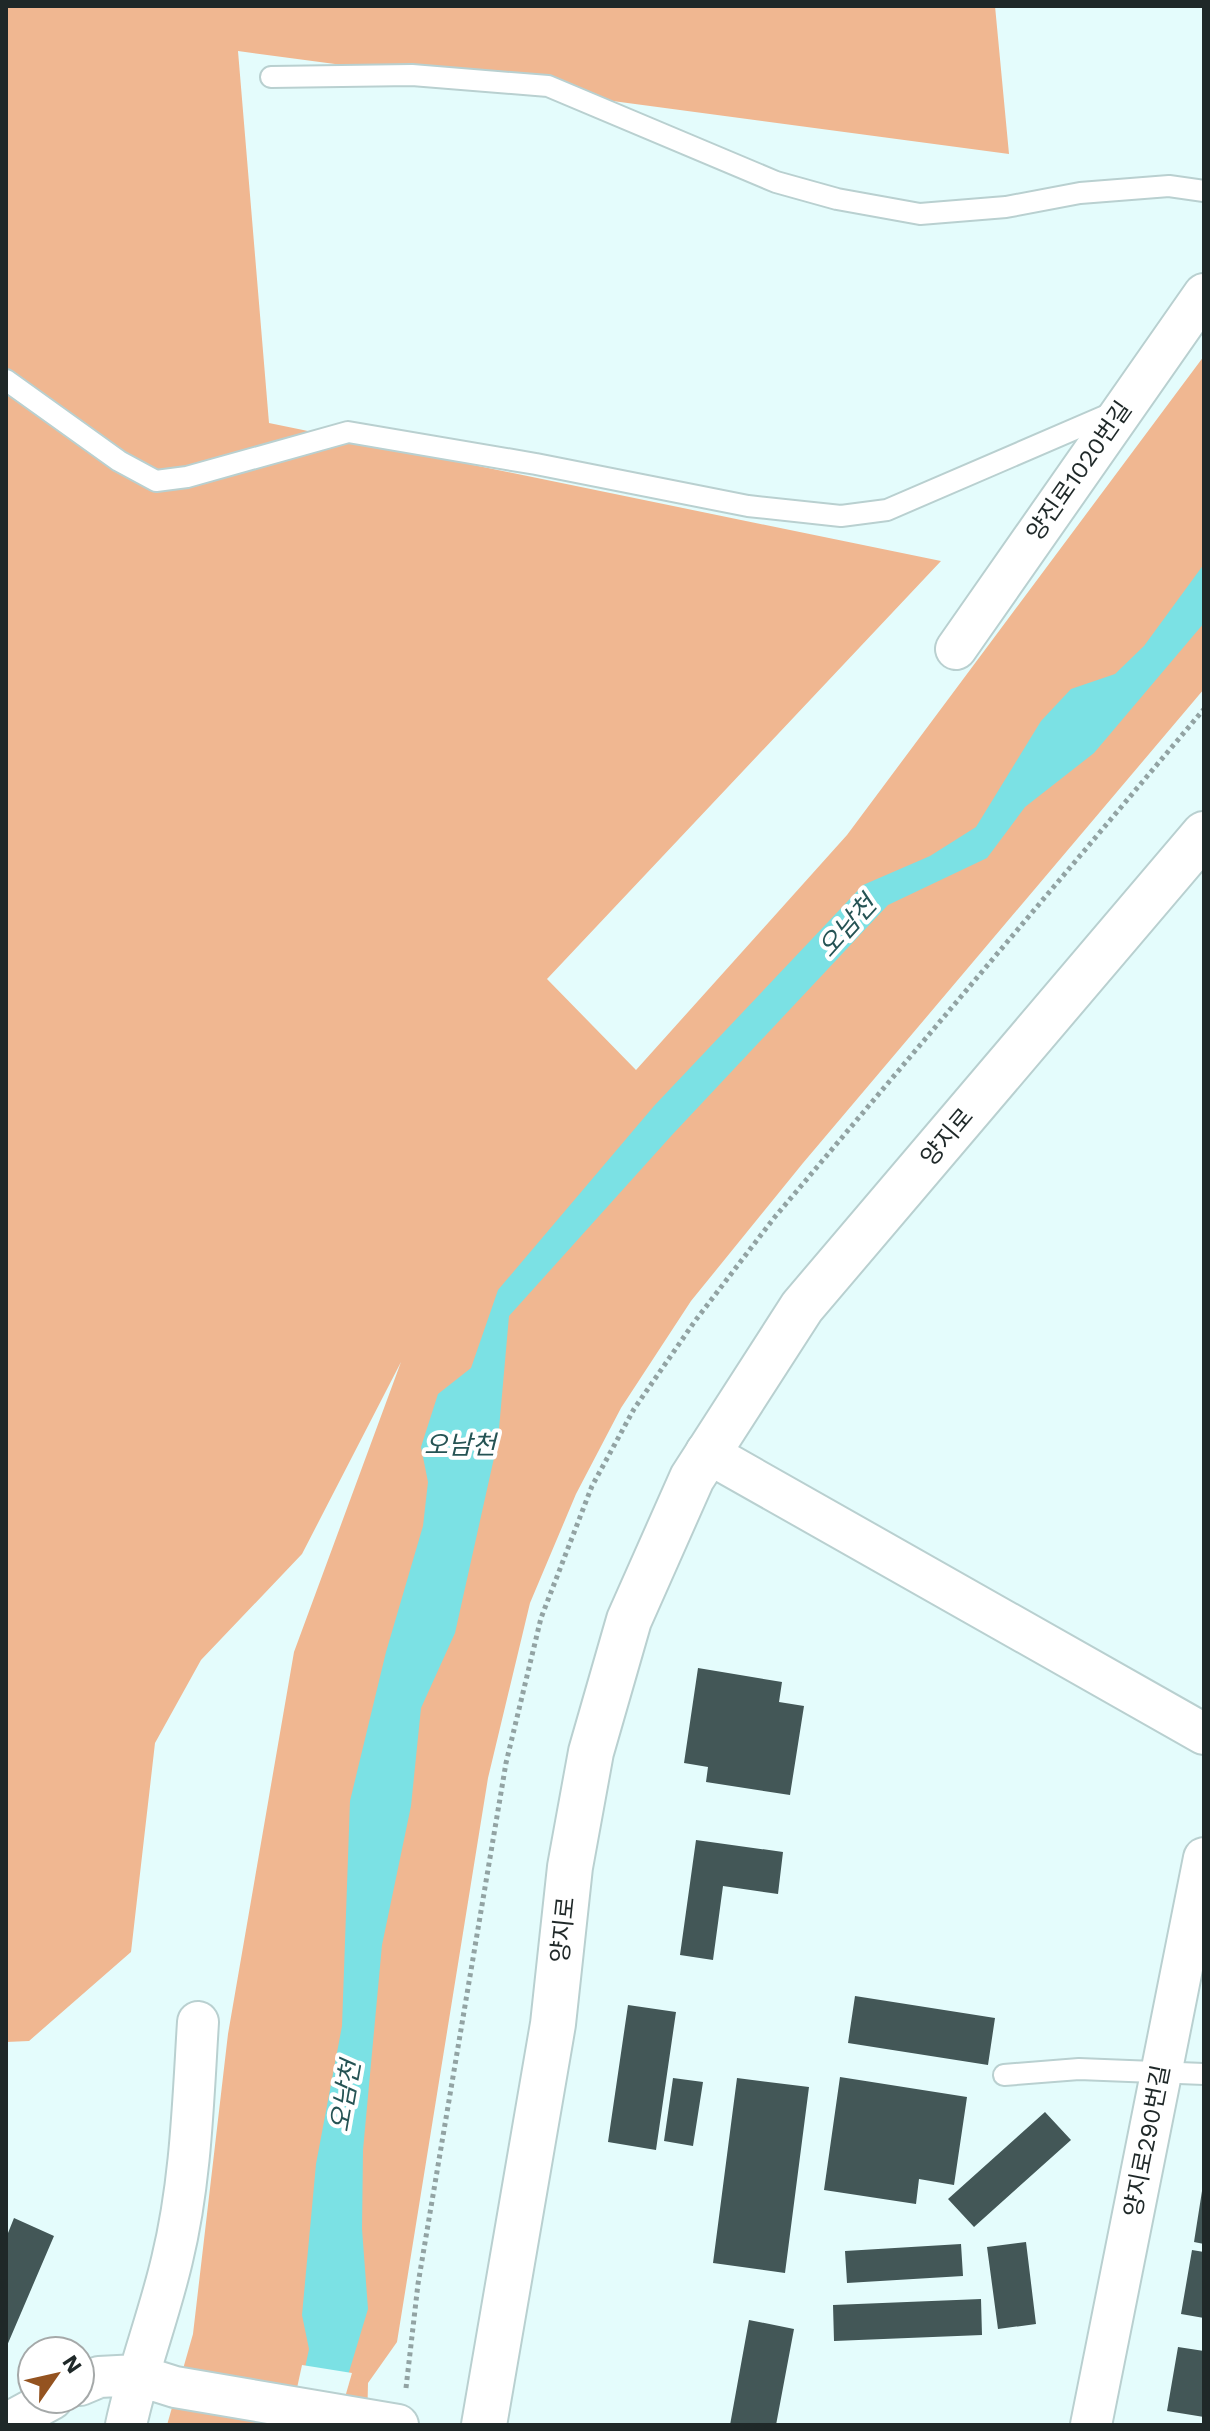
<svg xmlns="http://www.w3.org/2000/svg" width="1210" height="2431" font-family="'Work Sans','Noto Sans KR',sans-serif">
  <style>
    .green { fill: #f0b791 }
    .water { fill: #7be1e4 }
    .pier { fill: #e4fcfc }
    .building { fill: #435757 }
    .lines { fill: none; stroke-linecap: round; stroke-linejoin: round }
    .lane-casing { stroke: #b9d0d0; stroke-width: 24 }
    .street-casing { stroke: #b9d0d0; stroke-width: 44 }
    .secondary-casing { stroke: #b9d0d0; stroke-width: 48 }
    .path { stroke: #92a3a3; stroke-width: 5; stroke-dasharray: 4 4; stroke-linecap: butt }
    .lane { stroke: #fff; stroke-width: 20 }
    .street { stroke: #fff; stroke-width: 40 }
    .secondary { stroke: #fff; stroke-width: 44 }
    .labels { text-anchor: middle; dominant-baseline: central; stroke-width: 8; stroke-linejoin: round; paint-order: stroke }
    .street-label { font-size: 24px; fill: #1f2828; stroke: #fff }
    .water-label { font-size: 26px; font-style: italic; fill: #255354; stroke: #fff }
  </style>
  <rect width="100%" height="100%" fill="#e4fcfc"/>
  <!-- green -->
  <path class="green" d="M 6,6 L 995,6 L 1009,154 L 238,51 L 269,423 L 941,561 L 547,979 L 636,1070 L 847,835 L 1204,356 L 1204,689 L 803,1163 L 691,1301 L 621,1408 L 576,1494 L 530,1603 L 488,1778 L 397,2342 L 368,2383 L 367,2425 L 167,2425 L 193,2334 L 228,2034 L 294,1652 L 401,1362 L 302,1554 L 201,1660 L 155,1743 L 131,1952 L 29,2041 L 6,2042 Z"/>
  <!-- water -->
  <path class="water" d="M 1204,564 L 1204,623 L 1094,753 L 1025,807 L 987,858 L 888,905 L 672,1135 L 509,1316 L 498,1440 L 455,1633 L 421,1708 L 411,1806 L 382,1945 L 363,2150 L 362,2229 L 368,2309 L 333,2425 L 293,2425 L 309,2349 L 302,2315 L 316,2164 L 342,2026 L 350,1801 L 386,1652 L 423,1526 L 428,1482 L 421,1447 L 438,1394 L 471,1368 L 498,1290 L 654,1106 L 863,885 L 930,856 L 976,827 L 1041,721 L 1071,689 L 1115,674 L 1144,646 Z"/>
  <!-- pier -->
  <path class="pier" d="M 302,2365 L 352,2373 L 337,2425 L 289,2425 Z"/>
  <!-- building -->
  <path class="building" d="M 698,1668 L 782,1682 L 779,1702 L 804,1706 L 790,1795 L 706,1782 L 708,1767 L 684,1763 Z
    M 696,1840 L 783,1852 L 778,1894 L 723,1886 L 713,1960 L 680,1955 Z
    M 855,1996 L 995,2018 L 988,2065 L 848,2043 Z
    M 628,2005 L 676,2012 L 656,2150 L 608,2142 Z
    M 840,2077 L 967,2097 L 954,2185 L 919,2179 L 916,2204 L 824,2190 Z
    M 673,2078 L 703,2082 L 693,2146 L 664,2141 Z
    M 737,2078 L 809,2087 L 785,2273 L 713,2263 Z
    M 1045,2112 L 1071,2140 L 974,2227 L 948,2199 Z
    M 1202,2191 L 1204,2191 L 1204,2244 L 1194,2242 Z
    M 14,2218 L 54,2236 L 6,2348 L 6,2238 Z
    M 1026,2242 L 1036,2324 L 998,2329 L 987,2247 Z
    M 961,2244 L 963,2276 L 847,2283 L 845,2251 Z
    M 1192,2250 L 1204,2252 L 1204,2318 L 1181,2314 Z
    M 981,2299 L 982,2335 L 834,2341 L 833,2305 Z
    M 749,2320 L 794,2329 L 776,2425 L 730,2425 Z
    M 1178,2347 L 1204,2351 L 1204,2417 L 1167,2411 Z"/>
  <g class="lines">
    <defs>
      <path id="lane" d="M 271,77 L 412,75 L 548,86 L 776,182 L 837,199 L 920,214 L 1006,207 L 1080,193 L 1169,186 L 1204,191
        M 6,380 L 119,461 L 156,481 L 187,477 L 348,432 L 536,464 L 748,506 L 841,516 L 887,510 L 1112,413
        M 1004,2075 L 1079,2069 L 1204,2074"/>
      <path id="street" d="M 956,649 L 1204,294
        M 706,1452 L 1204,1734
        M 80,2385 L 99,2377 L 137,2375 L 175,2387 L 398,2425
        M 6,2424 L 52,2399
        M 126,2425 C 138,2369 159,2316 172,2260 C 191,2182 193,2102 198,2022
        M 1091,2425 L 1204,1858"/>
      <path id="secondary" d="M 484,2425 L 553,2024 L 570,1867 L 591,1752 L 629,1620 L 692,1478 L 802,1307 L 1204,834"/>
    </defs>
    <!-- lane casing -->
    <use href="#lane" class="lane-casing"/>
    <!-- street casing -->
    <use href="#street" class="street-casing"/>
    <!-- secondary casing -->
    <use href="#secondary" class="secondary-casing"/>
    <!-- path -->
    <path class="path" d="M 406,2388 L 418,2284 L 506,1763 L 541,1618 L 592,1486 L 634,1409 L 695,1321 L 774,1218 L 1204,709"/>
    <!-- lane -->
    <use href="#lane" class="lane"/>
    <!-- street -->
    <use href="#street" class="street"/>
    <!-- secondary -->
    <use href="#secondary" class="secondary"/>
  </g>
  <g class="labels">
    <!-- street labels -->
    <g class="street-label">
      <text transform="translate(1079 471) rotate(-55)">양진로1020번길</text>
      <text transform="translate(947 1137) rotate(-50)">양지로</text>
      <text transform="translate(563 1930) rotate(-84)">양지로</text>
      <text transform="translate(1147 2141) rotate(-79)">양지로290번길</text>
    </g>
    <!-- water labels -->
    <g class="water-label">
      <text transform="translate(847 926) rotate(-48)">오남천</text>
      <text x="460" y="1445">오남천</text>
      <text transform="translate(345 2096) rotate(-80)">오남천</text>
    </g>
  </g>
  <!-- border -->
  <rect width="1210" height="2431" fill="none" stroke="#1f2828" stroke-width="16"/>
  <!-- north arrow -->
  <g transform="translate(56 2375) rotate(56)"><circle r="38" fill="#ffffff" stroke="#a5a9a9" stroke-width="2"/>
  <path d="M0-6L14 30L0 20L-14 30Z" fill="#945320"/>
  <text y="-12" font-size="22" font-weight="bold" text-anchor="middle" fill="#1f2828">N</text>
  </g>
</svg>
